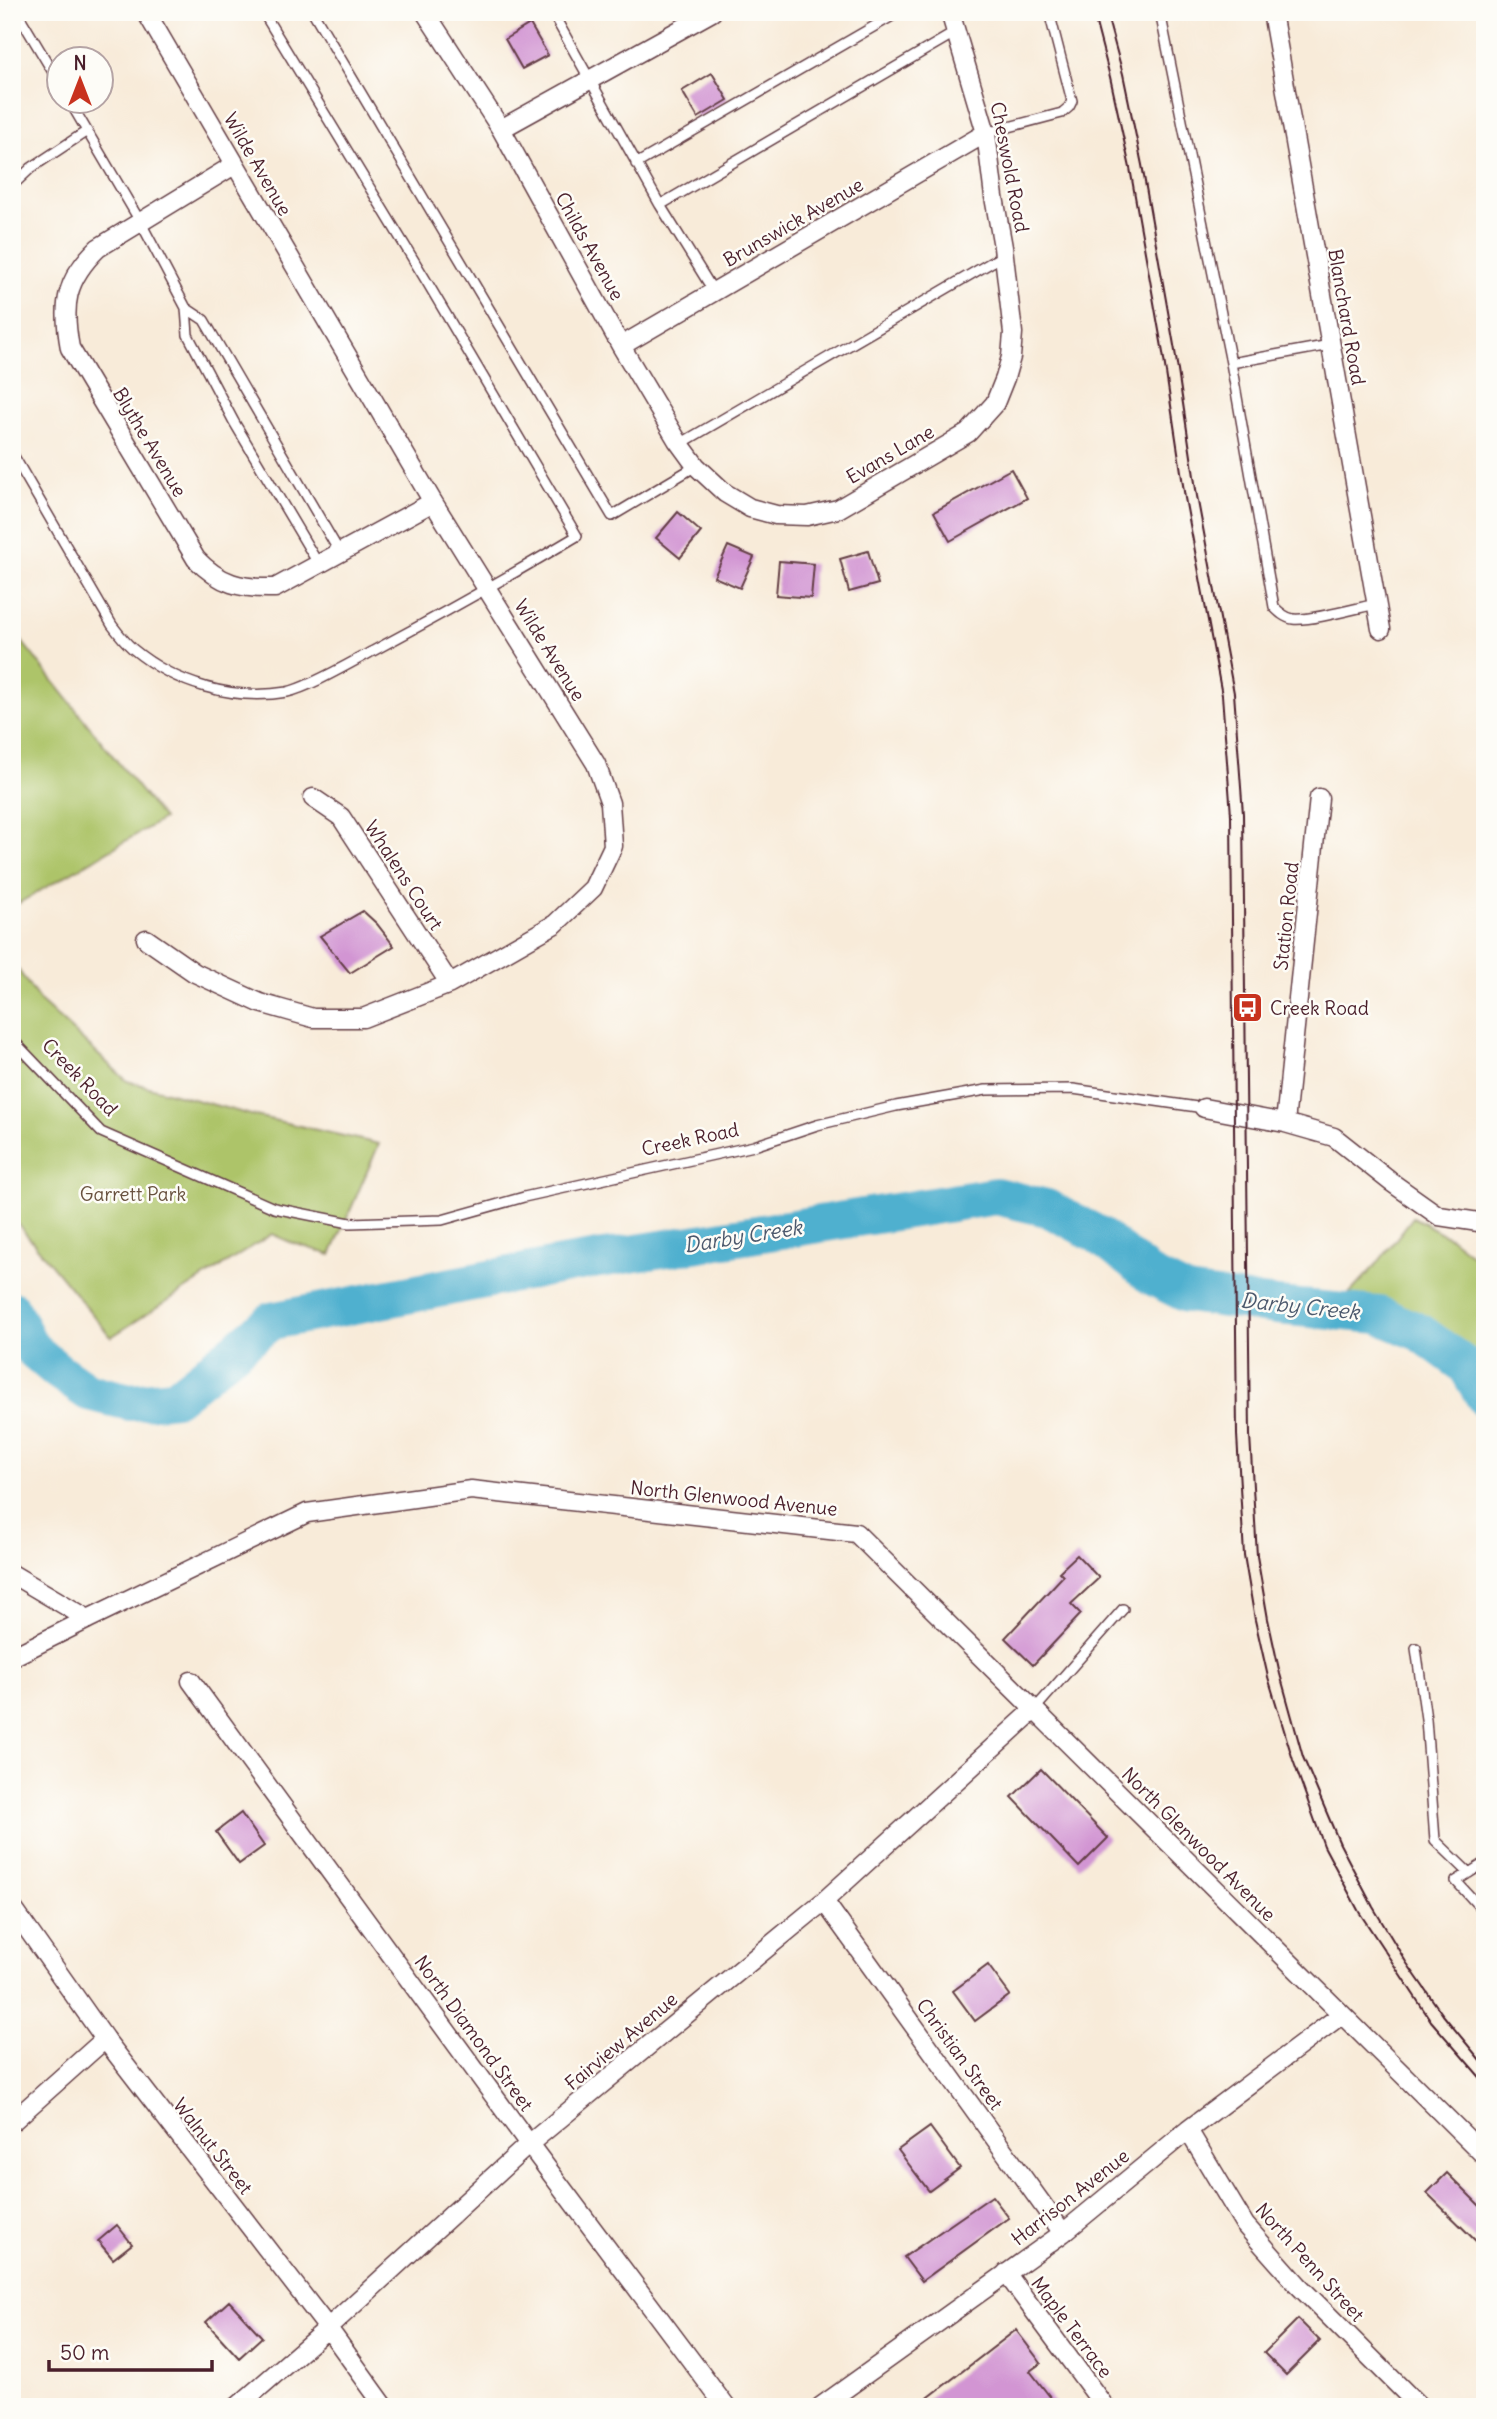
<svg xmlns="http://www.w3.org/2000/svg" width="1497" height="2419" font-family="Delius,sans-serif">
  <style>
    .green { fill: #adc469; stroke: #7c724a; stroke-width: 2 }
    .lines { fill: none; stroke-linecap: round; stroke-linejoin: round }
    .river { stroke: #50b0cf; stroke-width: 38 }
    .building { fill: #d295d3 }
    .lane-casing { stroke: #643e45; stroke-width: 12 }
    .street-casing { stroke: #643e45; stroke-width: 21 }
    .lane { stroke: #fff; stroke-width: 9 }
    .street { stroke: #fff; stroke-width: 18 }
    .tram { stroke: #4a1f2b; stroke-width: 2 }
    .labels { text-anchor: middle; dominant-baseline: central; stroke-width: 5; stroke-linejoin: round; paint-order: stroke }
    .street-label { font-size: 19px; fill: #4a1f2b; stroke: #fdfcf7 }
    .poi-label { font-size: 19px; fill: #4a1f2b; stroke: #fdfcf7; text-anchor: start }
    .park-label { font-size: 19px; fill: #68513e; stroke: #fdfcf7 }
    .water-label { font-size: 21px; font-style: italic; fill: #4c596d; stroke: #fdfcf7 }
  </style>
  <rect width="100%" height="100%" fill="#fdfcf7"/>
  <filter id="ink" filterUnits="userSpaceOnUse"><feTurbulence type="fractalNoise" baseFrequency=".0143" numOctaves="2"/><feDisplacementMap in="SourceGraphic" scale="14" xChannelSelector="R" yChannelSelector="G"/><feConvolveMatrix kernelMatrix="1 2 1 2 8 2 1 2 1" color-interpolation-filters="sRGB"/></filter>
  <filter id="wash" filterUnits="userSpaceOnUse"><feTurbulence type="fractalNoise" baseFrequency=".00686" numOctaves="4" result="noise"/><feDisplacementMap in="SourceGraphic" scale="28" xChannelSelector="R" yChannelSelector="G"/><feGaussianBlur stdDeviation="1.57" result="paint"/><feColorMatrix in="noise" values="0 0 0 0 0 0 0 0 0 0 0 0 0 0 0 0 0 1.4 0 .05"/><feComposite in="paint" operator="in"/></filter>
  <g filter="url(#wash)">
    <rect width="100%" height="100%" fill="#f8ebd9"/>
    <!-- green -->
    <path class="green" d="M 12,629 L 163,819 L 12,907 Z
      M 12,961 L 40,1001 L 127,1081 L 251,1115 L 379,1144 L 331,1255 L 290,1242 L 272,1234 L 111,1337 L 12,1217 Z
      M 1413,1217 L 1451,1238 L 1485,1265 L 1485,1391 L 1437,1354 L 1387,1338 L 1334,1310 L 1376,1265 Z"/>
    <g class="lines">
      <!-- river -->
      <path class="river" d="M 12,1310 L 31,1348 L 58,1371 L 88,1392 L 130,1402 L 175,1398 L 271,1321 L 567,1264 L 996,1196 L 1047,1208 L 1097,1234 L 1151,1276 L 1187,1294 L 1277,1306 L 1379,1315 L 1421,1333 L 1466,1366 L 1485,1398"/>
    </g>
    <g id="blocks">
      <!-- building -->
      <path class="building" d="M 530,24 L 548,55 L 522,69 L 505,39 Z
        M 712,73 L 728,100 L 698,118 L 682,91 Z
        M 1011,469 L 1027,498 L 950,541 L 934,512 Z
        M 678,512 L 701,532 L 680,558 L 656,538 Z
        M 728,546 L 754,557 L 740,588 L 714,577 Z
        M 868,551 L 878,584 L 849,592 L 840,559 Z
        M 779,561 L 814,564 L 811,598 L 776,595 Z
        M 363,911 L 377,924 L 394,946 L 350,973 L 320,936 Z
        M 1077,1555 L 1099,1578 L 1071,1604 L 1081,1614 L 1033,1665 L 1005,1638 L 1063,1576 L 1059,1572 Z
        M 1041,1769 L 1108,1838 L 1079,1867 L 1012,1797 Z
        M 241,1813 L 264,1846 L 239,1864 L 216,1832 Z
        M 988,1965 L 1010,1995 L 975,2021 L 953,1991 Z
        M 930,2127 L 960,2168 L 929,2191 L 898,2150 Z
        M 1447,2173 L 1485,2211 L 1485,2250 L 1427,2193 Z
        M 992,2196 L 1009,2218 L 922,2281 L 904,2257 Z
        M 117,2225 L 132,2244 L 113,2259 L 98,2241 Z
        M 229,2301 L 262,2337 L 239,2358 L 206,2322 Z
        M 1298,2319 L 1320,2341 L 1286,2375 L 1264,2353 Z
        M 1016,2330 L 1041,2363 L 1030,2371 L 1058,2407 L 916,2407 Z"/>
    </g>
  </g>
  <g filter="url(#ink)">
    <use href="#blocks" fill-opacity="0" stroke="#643e45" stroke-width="2"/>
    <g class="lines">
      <defs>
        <path id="lane" d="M 17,12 L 60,84
          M 313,12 L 612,516 L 696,466
          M 552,12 L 660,205 L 714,292
          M 1160,12 L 1231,363 L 1274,607 C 1279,612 1285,618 1293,619 C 1310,621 1357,608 1376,604
          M 70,102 L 141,223 L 186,308 L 188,335 L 234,422 L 319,565
          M 986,133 L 1062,113 L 1069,107 L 1072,101 L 1049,12
          M 636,164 L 899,12
          M 12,186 L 31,168 L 87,131
          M 660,205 L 956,32
          M 186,308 L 204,320 L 340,553
          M 1231,363 L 1330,345
          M 680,444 L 1004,255
          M 12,453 L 112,625 C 118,633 125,642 133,649 C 175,684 233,701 287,692 C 308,688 352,662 373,651 C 442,614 510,576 577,536 L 427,282 L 263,12
          M 12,1039 L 101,1132 L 274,1208 L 350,1223 L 442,1220 L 524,1197 L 754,1146 L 817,1125 L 896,1106 L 986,1090 L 1073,1089 L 1204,1108
          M 1416,1648 L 1426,1719 L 1435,1840 L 1469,1873
          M 1034,1710 L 1123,1609
          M 1485,1863 L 1456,1881 L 1485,1913"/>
        <path id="street" d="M 425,12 L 501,129 L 621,346 L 677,440 L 696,466 L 725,493 L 750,508 L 776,515 L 807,516 L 838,509 L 968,433 L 995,403 L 1005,378 L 1011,357 L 1013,333 L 1003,247 L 994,197 L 986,133 L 950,12
          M 1272,12 L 1381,629
          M 501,129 L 712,12
          M 234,165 L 98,248 C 65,280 62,305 70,348 L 196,559 C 220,584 241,589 275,588 L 433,502
          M 621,346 L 986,133
          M 313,798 L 341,817 L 450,984
          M 146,939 L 195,973 L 260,1003 L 313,1018 L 363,1018 L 450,984 L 555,924 L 593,888 L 613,846 L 610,803 L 596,764 L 433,502 L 146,12
          M 1204,1108 L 1285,1123 L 1334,1137 L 1391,1182 L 1439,1216 L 1485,1223
          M 1285,1123 L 1319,798
          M 12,1574 L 88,1619 L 307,1513 L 471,1490 L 856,1533 L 1485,2156
          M 12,1657 L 88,1619
          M 191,1681 L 529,2144 L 726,2407
          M 824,1901 L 1063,2233
          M 12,1907 L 105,2039 L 328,2328 L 385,2407
          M 12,2122 L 105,2039
          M 1188,2130 L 1245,2225 L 1298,2285 L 1420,2407
          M 1006,2273 L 1105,2407
          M 237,2407 L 328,2328 L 529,2144 L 824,1901 L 1034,1710
          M 820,2407 L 1063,2233 L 1188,2130 L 1341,2015"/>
      </defs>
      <!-- lane casing -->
      <use href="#lane" class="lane-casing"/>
      <!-- street casing -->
      <use href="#street" class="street-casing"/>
      <!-- lane -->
      <use href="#lane" class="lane"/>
      <!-- street -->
      <use href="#street" class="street"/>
      <!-- tram -->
      <path class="tram" d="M 1093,12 L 1110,77 L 1130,168 L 1163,353 L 1185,498 L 1222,695 L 1231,815 L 1237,1435 L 1244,1555 L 1255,1620 L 1268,1677 L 1293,1760 L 1324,1846 L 1359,1912 L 1431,2021 L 1485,2083
        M 1106,12 L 1123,74 L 1142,165 L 1175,351 L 1197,496 L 1234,693 L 1243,814 L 1250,1435 L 1257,1556 L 1268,1619 L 1280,1674 L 1303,1757 L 1340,1844 L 1373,1907 L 1406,1962 L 1443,2015 L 1485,2066"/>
    </g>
  </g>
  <!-- icons -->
  <defs>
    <symbol id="bus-square" viewBox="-11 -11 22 22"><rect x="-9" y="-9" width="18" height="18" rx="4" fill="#c8321e" stroke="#fdfcf7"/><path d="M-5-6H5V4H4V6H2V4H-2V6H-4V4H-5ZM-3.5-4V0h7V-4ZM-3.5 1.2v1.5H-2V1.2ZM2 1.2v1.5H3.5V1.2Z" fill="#fff"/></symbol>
  </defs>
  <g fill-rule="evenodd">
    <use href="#bus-square" x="1230" y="990" width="35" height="35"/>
  </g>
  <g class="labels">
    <!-- street labels -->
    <g class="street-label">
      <text transform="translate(258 164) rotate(60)">Wilde Avenue</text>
      <text transform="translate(1010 167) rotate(79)">Cheswold Road</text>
      <text transform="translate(793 222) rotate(-30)">Brunswick Avenue</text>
      <text transform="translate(590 246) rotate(61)">Childs Avenue</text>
      <text transform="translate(1347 317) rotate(80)">Blanchard Road</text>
      <text transform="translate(150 442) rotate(59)">Blythe Avenue</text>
      <text transform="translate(890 454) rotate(-30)">Evans Lane</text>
      <text transform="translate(550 650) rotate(58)">Wilde Avenue</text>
      <text transform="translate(404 875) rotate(57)">Whalens Court</text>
      <text transform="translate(1286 916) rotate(-84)">Station Road</text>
      <text transform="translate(80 1077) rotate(46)">Creek Road</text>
      <text transform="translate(690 1139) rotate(-12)">Creek Road</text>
      <text transform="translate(734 1498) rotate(6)">North Glenwood Avenue</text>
      <text transform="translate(1199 1844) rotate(45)">North Glenwood Avenue</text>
      <text transform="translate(474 2033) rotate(54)">North Diamond Street</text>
      <text transform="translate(621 2041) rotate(-40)">Fairview Avenue</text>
      <text transform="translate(960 2054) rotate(54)">Christian Street</text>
      <text transform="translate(213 2146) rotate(52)">Walnut Street</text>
      <text transform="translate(1070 2197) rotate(-38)">Harrison Avenue</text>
      <text transform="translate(1310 2262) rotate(48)">North Penn Street</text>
      <text transform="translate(1072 2327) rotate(53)">Maple Terrace</text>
    </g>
    <!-- poi labels -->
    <g class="poi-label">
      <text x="1270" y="1008">Creek Road</text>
    </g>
    <!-- park labels -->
    <g class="park-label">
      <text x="133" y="1194">Garrett Park</text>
    </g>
    <!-- water labels -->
    <g class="water-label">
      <text transform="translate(743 1236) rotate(-9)">Darby Creek</text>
      <text transform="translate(1300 1306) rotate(6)">Darby Creek</text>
    </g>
  </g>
  <!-- margin -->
  <rect width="1497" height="2419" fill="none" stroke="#fdfcf7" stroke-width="42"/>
  <!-- north arrow -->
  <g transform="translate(80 80)"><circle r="33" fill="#fdfcf7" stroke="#b5a4a5" stroke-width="2"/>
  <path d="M0-5L12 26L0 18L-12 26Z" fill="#c8321e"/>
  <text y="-10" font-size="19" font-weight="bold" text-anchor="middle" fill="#4a1f2b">N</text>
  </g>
  <!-- scale -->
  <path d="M49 2360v10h163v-10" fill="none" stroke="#4a1f2b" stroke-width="3.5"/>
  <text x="60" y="2360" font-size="21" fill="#4a1f2b" stroke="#fdfcf7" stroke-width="5" paint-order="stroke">50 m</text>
</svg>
